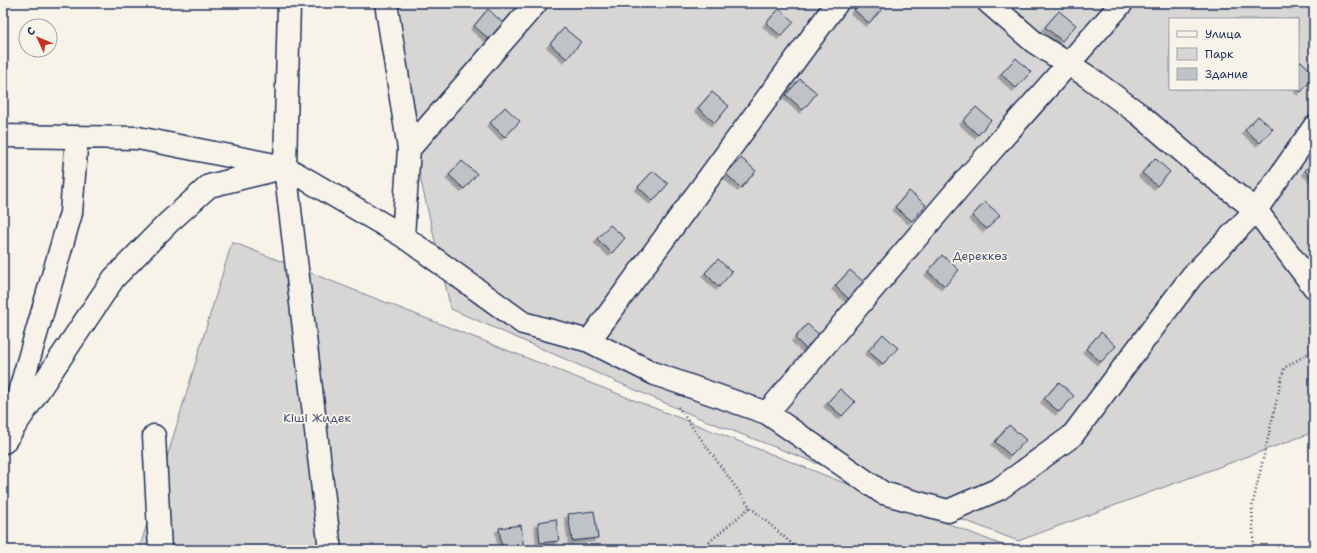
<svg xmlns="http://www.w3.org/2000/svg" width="1317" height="553" font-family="'Shantell Sans',sans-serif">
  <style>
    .green { fill: #d7d6d4; stroke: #798299; fill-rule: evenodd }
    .building { fill: #c0c3c5; stroke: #1b2f5e; filter: url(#shadow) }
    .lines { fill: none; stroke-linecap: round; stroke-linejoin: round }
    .minor-casing { stroke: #1b2f5e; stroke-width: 25 }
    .path { stroke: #1b2f5e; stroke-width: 2.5; stroke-dasharray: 1 3; stroke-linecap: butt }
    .minor { stroke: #f7f3e8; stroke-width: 22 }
    .labels { text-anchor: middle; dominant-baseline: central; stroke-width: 3.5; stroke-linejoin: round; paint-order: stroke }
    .park-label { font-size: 12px; fill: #415076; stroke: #f7f3e8 }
  </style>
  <defs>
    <filter id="shadow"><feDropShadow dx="-3.5" dy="3.5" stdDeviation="0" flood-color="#0004"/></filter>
  </defs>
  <rect width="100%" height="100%" fill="#f7f3e8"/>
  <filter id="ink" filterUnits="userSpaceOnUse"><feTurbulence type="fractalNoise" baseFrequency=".025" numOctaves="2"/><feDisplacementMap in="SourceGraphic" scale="8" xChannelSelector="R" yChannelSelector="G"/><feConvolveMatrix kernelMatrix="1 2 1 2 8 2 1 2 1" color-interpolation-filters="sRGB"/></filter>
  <g filter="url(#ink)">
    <!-- green -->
    <path class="green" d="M 379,3 L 1314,3 L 1314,432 L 1018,541 L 697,417 L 451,309 ZM 1170,19 L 1298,19 L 1298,89 L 1170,89 Z
      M 232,242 L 1015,550 L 139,550 Z"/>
    <!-- building -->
    <path class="building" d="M 860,3 L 876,3 L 882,9 L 869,23 L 854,10 Z
      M 488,9 L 504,24 L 490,40 L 474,26 Z
      M 779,9 L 794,22 L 781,36 L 766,23 Z
      M 1059,11 L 1076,25 L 1062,41 L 1045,27 Z
      M 564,28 L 581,42 L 567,59 L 550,44 Z
      M 1016,58 L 1031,72 L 1016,88 L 1001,74 Z
      M 1301,61 L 1314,74 L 1314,77 L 1301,92 L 1298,89 L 1298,64 Z
      M 800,79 L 817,93 L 803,110 L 786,95 Z
      M 712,92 L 729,106 L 715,123 L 698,108 Z
      M 505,107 L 520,121 L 505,137 L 490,123 Z
      M 976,107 L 991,120 L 978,135 L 963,121 Z
      M 1258,116 L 1273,129 L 1260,143 L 1245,130 Z
      M 741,158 L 756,171 L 741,188 L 726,174 Z
      M 1155,158 L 1170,172 L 1157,186 L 1142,173 Z
      M 1314,160 L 1314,179 L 1305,171 Z
      M 462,161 L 477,174 L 464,189 L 449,175 Z
      M 653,171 L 668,184 L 653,201 L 638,187 Z
      M 909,191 L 926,205 L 912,221 L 895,207 Z
      M 985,202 L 1000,215 L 987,229 L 972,216 Z
      M 610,225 L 625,238 L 612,253 L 597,239 Z
      M 942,255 L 959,270 L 945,286 L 928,272 Z
      M 718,259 L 732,272 L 719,287 L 705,273 Z
      M 850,270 L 865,283 L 850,300 L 835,286 Z
      M 807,324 L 822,337 L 809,352 L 795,338 Z
      M 1101,332 L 1116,346 L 1101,362 L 1086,349 Z
      M 883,334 L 898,348 L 883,364 L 868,351 Z
      M 1059,382 L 1074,396 L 1059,412 L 1044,399 Z
      M 840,389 L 855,402 L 842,416 L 827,403 Z
      M 1009,425 L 1026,440 L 1011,456 L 995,442 Z
      M 594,511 L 598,538 L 572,541 L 568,514 Z
      M 556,519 L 559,541 L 540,543 L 538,522 Z
      M 521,525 L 524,550 L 502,550 L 499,528 Z"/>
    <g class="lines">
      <defs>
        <path id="minor" d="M 289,3 L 285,167 L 330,550
          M 386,3 L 409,149 L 403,236
          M 989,3 L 1034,42 L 1087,76 L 1139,114 L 1203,169 L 1256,210 L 1314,287
          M 3,136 L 138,138 L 285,167 L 403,236 L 523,323 L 589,341 L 655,374 L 767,413 L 883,493 L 948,511 L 999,489 L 1072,436 L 1192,276 L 1256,210 L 1314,127
          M 409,149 L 536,3
          M 589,341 L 837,3
          M 767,413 L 969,176 L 1122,3
          M 11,421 L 71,213 L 77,137
          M 154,436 L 160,550
          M 4,442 L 114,278 L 168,223 L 209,186 L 278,169"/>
      </defs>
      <!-- minor casing -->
      <use href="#minor" class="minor-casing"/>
      <!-- path -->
      <path class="path" d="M 678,407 L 750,507 L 799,550
        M 700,550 L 750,507
        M 1254,550 L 1252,507 L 1284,368 L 1314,350"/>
      <!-- minor -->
      <use href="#minor" class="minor"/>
    </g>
  </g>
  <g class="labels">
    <!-- park labels -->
    <g class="park-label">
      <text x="980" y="256">Дереккөз</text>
      <text x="317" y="418">Кіші Жидек</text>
    </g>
  </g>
  <!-- margin -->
  <rect width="1317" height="553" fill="none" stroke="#f7f3e8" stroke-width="16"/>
  <rect x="8" y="8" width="1301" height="537" fill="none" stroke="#1b2f5e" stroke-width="1.5" filter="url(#ink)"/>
  <!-- legend -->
  <rect x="1169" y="18" width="130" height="72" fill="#f7f3e8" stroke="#9fa5b1"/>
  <rect x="1177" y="31" width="20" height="6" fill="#f7f3e8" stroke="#9fa5b1"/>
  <text x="1205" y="38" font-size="12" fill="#1b2f5e">Улица</text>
  <rect x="1177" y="48" width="20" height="12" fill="#d7d6d4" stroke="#9fa5b1"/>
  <text x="1205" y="58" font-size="12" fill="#1b2f5e">Парк</text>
  <rect x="1177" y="68" width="20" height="12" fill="#c0c3c5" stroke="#9fa5b1"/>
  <text x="1205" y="78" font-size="12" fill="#1b2f5e">Здание</text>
  <!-- north arrow -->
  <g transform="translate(38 38) rotate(314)"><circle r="19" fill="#f7f3e8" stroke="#9fa5b1"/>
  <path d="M0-3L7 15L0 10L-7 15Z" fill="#c8321e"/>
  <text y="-6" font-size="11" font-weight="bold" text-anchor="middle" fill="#1b2f5e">С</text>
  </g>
</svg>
